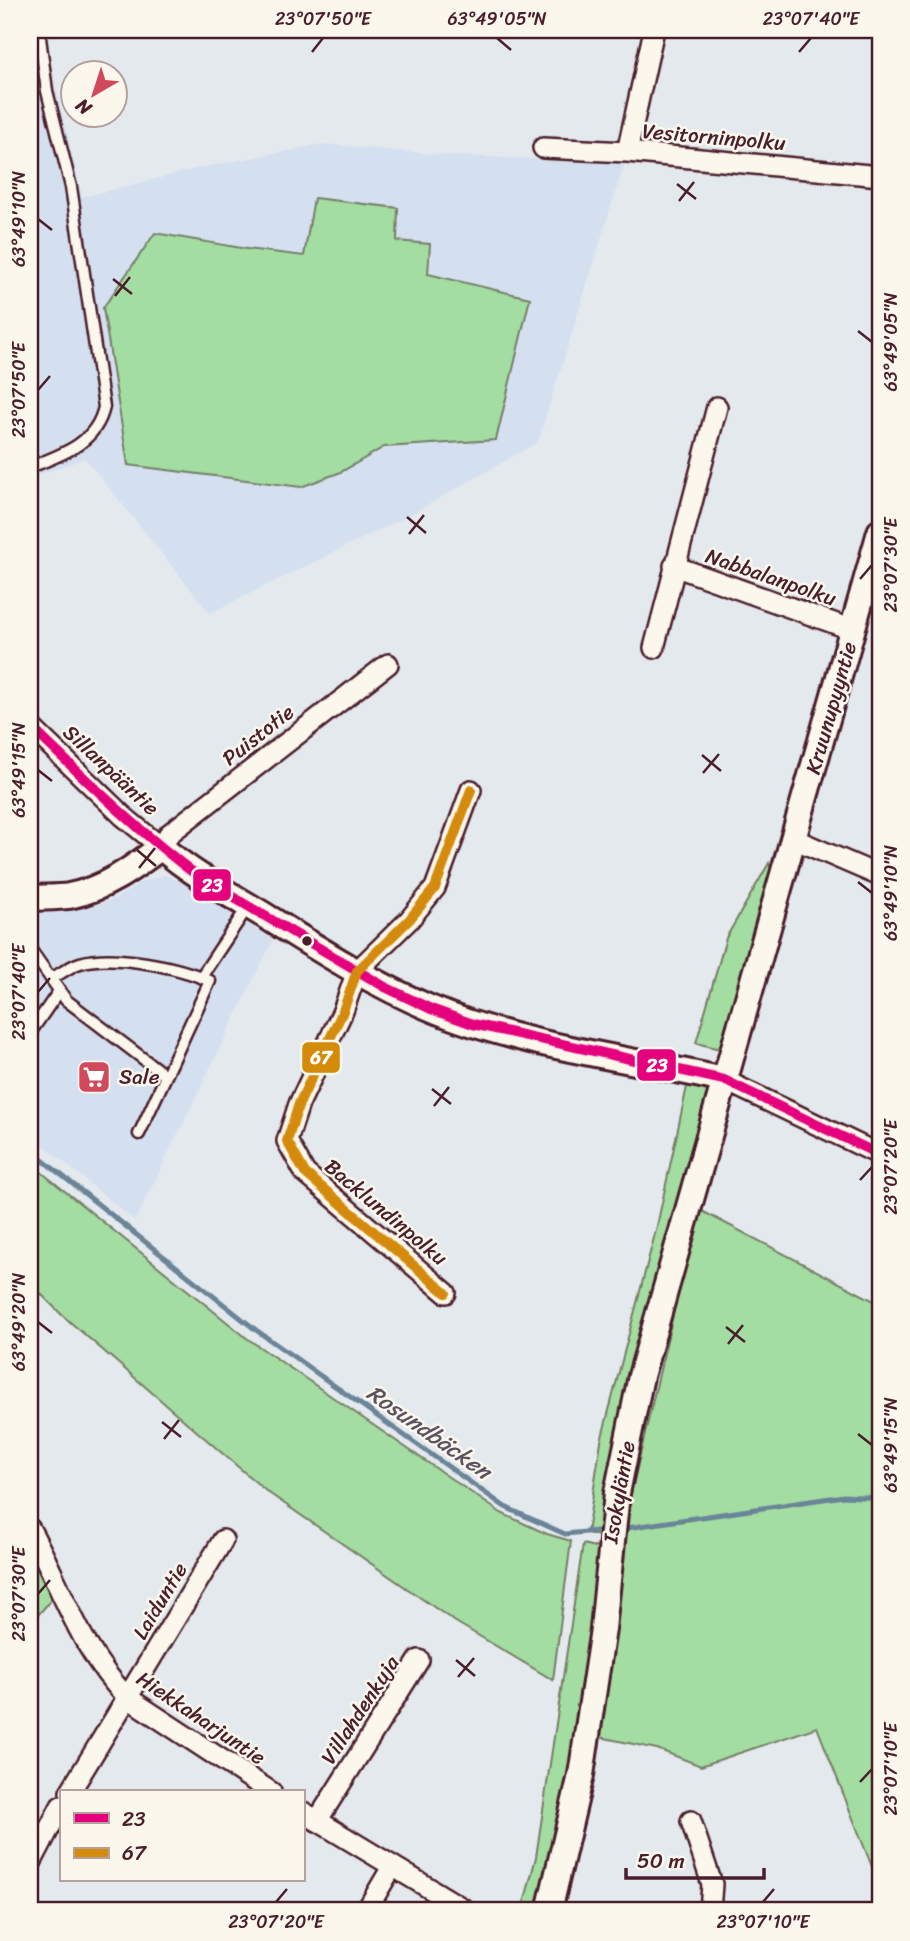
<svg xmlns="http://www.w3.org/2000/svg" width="910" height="1941" font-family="Sriracha,sans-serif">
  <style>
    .built { fill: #d4dff0 }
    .green { fill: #a3dda2; stroke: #767e66; stroke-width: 2 }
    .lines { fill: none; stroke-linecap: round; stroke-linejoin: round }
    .stream { stroke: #6a8498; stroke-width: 5 }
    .service-casing { stroke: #4a1f2b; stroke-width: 15 }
    .minor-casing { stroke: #4a1f2b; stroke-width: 24 }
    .tertiary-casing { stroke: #4a1f2b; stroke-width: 30 }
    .service { stroke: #fbf7ec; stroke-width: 10 }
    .minor { stroke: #fbf7ec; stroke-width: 19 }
    .tertiary { stroke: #fbf7ec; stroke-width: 24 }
    .bus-1-casing { stroke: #fbf7ec; stroke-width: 16 }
    .bus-2-casing { stroke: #fbf7ec; stroke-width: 16 }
    .bus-1 { stroke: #e5007d; stroke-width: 10 }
    .bus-2 { stroke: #d48b09; stroke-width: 10 }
    .ticks { fill: none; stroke: #4a1f2b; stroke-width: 2.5 }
    .bus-dot { fill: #4a1f2b; stroke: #fbf7ec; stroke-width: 2.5 }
    .labels { text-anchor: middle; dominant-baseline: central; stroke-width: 5; stroke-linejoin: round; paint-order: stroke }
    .street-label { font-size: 21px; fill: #4a1f2b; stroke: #fbf7ec }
    .poi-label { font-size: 21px; fill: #4a1f2b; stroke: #fbf7ec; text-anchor: start }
    .water-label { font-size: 23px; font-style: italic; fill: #5a5162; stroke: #fbf7ec }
    .line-badge { stroke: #fbf7ec; stroke-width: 2.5 }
    .badge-label { font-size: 19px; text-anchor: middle; font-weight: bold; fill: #fff }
    .neatline { fill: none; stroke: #4a1f2b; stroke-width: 2.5 }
    .ticks-label { font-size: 18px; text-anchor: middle; fill: #4a1f2b }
  </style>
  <rect width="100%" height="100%" fill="#e4e9ee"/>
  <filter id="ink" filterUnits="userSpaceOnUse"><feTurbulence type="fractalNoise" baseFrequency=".0143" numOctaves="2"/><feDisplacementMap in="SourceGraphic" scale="14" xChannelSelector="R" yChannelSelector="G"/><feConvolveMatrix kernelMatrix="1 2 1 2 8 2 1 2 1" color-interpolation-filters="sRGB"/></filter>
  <g filter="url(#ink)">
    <!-- built -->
    <path class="built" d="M 30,30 L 46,30 L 55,85 L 82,197 L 204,167 L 323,144 L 453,156 L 625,162 L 538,442 L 410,515 L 210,613 L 85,458 L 30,478 Z
      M 164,875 L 194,887 L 273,940 L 135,1221 L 30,1134 L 30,910 L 95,905 L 117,898 L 141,882 Z"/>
    <!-- green -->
    <path class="green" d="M 314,198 L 398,208 L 397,241 L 430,244 L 428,274 L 530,298 L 496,440 L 384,447 L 341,472 L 301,487 L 128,465 L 103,308 L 155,233 L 247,249 L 304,256 Z
      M 769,863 L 772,872 L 720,1049 L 696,1043 L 726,938 Z
      M 688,1082 L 712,1088 L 607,1538 L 587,1533 L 601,1441 L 657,1226 Z
      M 30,1163 L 248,1339 L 501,1513 L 547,1534 L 571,1541 L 553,1680 L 454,1621 L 266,1491 L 62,1315 L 30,1283 Z
      M 698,1209 L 880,1304 L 878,1882 L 817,1727 L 701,1766 L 657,1749 L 595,1736 L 624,1523 Z
      M 583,1544 L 605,1550 L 587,1691 L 543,1911 L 522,1911 L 536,1857 Z
      M 30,1551 L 52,1599 L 30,1624 Z"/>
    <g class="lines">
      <!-- stream -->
      <path class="stream" d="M 30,1150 L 256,1330 L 505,1507 L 565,1534 L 607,1530
        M 620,1529 L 844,1496 L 880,1498"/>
      <defs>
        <path id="service" d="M 30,467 C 61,455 96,444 104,407 L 71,187 L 47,91 L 39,30
          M 30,949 L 66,1000 L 166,1076 L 139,1134
          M 201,977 L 247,908
          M 51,979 C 60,974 70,966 80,963 C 113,953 180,967 210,981 L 166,1076
          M 30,1033 L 59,991"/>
        <path id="minor" d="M 543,148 L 627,152 L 880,176
          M 627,152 L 654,30
          M 674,566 L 853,630
          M 654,648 L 717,407
          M 30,726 L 123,816 L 161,847 L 169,834 L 388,664
          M 794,839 L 880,876
          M 724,1080 L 880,1155
          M 446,1293 L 305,1173 L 287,1141 L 299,1104 L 343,1011 L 357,971 L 409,920 L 435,888 L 471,790
          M 30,1529 C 62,1587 80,1651 128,1698 L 271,1792
          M 70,1792 L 223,1540
          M 303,1812 L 467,1911
          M 317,1821 L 419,1660
          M 691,1821 L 712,1884 L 710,1911
          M 30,1865 L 61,1806
          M 366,1911 L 392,1867"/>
        <path id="tertiary" d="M 30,898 C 43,897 56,898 69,896 C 105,889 133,868 161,847 C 193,875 231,895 267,917 C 320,950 373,984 430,1008 C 519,1046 629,1058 724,1080
          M 549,1911 L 581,1775 L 603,1629 L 617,1493 L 641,1376 L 880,532"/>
      </defs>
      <!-- service casing -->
      <use href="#service" class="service-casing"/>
      <!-- minor casing -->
      <use href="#minor" class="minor-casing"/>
      <!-- tertiary casing -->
      <use href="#tertiary" class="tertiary-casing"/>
      <!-- service -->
      <use href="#service" class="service"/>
      <!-- minor -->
      <use href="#minor" class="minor"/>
      <!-- tertiary -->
      <use href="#tertiary" class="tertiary"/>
      <defs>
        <path id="bus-1" d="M 30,726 C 85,779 138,831 199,877 L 385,987 L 431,1009 L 473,1024 L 724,1080 L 880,1155"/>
        <path id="bus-2" d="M 446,1293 L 305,1173 L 287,1141 L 299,1104 L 343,1011 L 357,971 L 409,920 L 435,888 L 471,790"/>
      </defs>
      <!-- bus-1 casing -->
      <use href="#bus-1" class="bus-1-casing"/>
      <!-- bus-2 casing -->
      <use href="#bus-2" class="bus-2-casing"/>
      <!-- bus-1 -->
      <use href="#bus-1" class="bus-1"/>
      <!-- bus-2 -->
      <use href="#bus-2" class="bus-2"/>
    </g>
  </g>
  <!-- ticks -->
  <path class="ticks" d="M 497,38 L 511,50M 312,52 L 323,38M 799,52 L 811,38M 677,184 L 696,199M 679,201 L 694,182M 38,219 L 52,230M 113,279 L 132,294M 115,296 L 130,277M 858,331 L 872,342M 38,390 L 50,376M 407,517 L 426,533M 409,534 L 424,515M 860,579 L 872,565M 702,755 L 721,771M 38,770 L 52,781M 703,773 L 719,754M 137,850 L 156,866M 139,868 L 155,848M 858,882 L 872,893M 38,992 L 50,978M 432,1089 L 451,1104M 434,1106 L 449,1087M 860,1180 L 872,1167M 38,1322 L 52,1333M 726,1327 L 745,1342M 728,1344 L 743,1325M 162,1422 L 181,1437M 858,1434 L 872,1445M 164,1439 L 179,1420M 38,1594 L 50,1580M 456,1660 L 475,1676M 458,1677 L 474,1658M 860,1782 L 872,1769M 276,1902 L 287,1889M 763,1902 L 774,1889"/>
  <!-- icons -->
  <defs>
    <symbol id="supermarket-square" viewBox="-11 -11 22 22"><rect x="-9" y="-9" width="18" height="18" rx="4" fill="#d1495b" stroke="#fbf7ec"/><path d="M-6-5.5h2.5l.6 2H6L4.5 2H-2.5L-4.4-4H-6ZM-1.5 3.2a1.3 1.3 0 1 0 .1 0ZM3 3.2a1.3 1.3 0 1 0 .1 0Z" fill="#fff"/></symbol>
  </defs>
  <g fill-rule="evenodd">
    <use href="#supermarket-square" x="75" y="1058" width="38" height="38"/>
  </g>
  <!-- markers -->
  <circle class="bus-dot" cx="307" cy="941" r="6"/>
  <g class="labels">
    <!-- street labels -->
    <g class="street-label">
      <text transform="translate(714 137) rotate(5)">Vesitorninpolku</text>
      <text transform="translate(771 577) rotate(19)">Nabbalanpolku</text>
      <text transform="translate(831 708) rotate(-74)">Kruunupyyntie</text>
      <text transform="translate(258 735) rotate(-38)">Puistotie</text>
      <text transform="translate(111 770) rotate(43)">Sillanpääntie</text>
      <text transform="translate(386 1212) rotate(40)">Backlundinpolku</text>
      <text transform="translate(619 1492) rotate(-80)">Isokyläntie</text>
      <text transform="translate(160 1601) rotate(-59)">Laiduntie</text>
      <text transform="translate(360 1710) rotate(-57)">Villahdenkuja</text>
      <text transform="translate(201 1718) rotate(34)">Hiekkaharjuntie</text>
    </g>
    <!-- poi labels -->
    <g class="poi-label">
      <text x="119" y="1077">Sale</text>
    </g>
    <!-- water labels -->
    <g class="water-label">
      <text transform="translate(429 1432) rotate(35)">Rosundbäcken</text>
    </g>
  </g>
  <g class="line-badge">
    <rect x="192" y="868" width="40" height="34" rx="7" fill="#e5007d"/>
    <rect x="301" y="1041" width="40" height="33" rx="7" fill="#d48b09"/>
    <rect x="636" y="1048" width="41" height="34" rx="7" fill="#e5007d"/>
  </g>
  <g class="badge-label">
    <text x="212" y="892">23</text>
    <text x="321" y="1064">67</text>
    <text x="657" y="1072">23</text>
  </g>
  <!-- margin -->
  <rect width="910" height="1941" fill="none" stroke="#fbf7ec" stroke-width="77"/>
  <!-- legend -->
  <rect x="60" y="1790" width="245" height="91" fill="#fbf7ec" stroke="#b4a19f" stroke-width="2"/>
  <rect x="74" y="1813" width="35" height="10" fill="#e5007d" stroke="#b4a19f" stroke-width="2"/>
  <text x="122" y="1826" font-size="21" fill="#4a1f2b">23</text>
  <rect x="74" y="1848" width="35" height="10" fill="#d48b09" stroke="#b4a19f" stroke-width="2"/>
  <text x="122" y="1860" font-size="21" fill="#4a1f2b">67</text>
  <!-- north arrow -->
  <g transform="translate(94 94) rotate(219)"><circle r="33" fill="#fbf7ec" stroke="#b4a19f" stroke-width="2"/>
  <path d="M0-5L12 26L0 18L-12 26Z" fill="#d1495b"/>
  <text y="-10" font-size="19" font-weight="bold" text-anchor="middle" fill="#4a1f2b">N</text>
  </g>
  <!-- scale -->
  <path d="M626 1868v10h138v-10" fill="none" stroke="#4a1f2b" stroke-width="3.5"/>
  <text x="637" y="1868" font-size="21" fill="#4a1f2b" stroke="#fbf7ec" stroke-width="5" paint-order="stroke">50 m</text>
  <rect x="38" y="38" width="834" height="1864" class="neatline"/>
  <g class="ticks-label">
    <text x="323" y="25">23°07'50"E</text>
    <text x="497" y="25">63°49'05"N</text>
    <text x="811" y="25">23°07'40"E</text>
    <text transform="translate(19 219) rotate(-90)" y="6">63°49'10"N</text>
    <text transform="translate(891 342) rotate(-90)" y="6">63°49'05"N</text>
    <text transform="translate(19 390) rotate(-90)" y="6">23°07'50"E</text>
    <text transform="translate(891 565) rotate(-90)" y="6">23°07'30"E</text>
    <text transform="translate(19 770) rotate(-90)" y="6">63°49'15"N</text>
    <text transform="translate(891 893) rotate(-90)" y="6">63°49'10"N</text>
    <text transform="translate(19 992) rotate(-90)" y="6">23°07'40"E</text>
    <text transform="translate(891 1167) rotate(-90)" y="6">23°07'20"E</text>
    <text transform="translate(19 1322) rotate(-90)" y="6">63°49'20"N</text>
    <text transform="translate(891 1445) rotate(-90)" y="6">63°49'15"N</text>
    <text transform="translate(19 1594) rotate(-90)" y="6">23°07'30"E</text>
    <text transform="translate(891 1769) rotate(-90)" y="6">23°07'10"E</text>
    <text x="276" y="1928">23°07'20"E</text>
    <text x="763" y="1928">23°07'10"E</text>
  </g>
</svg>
